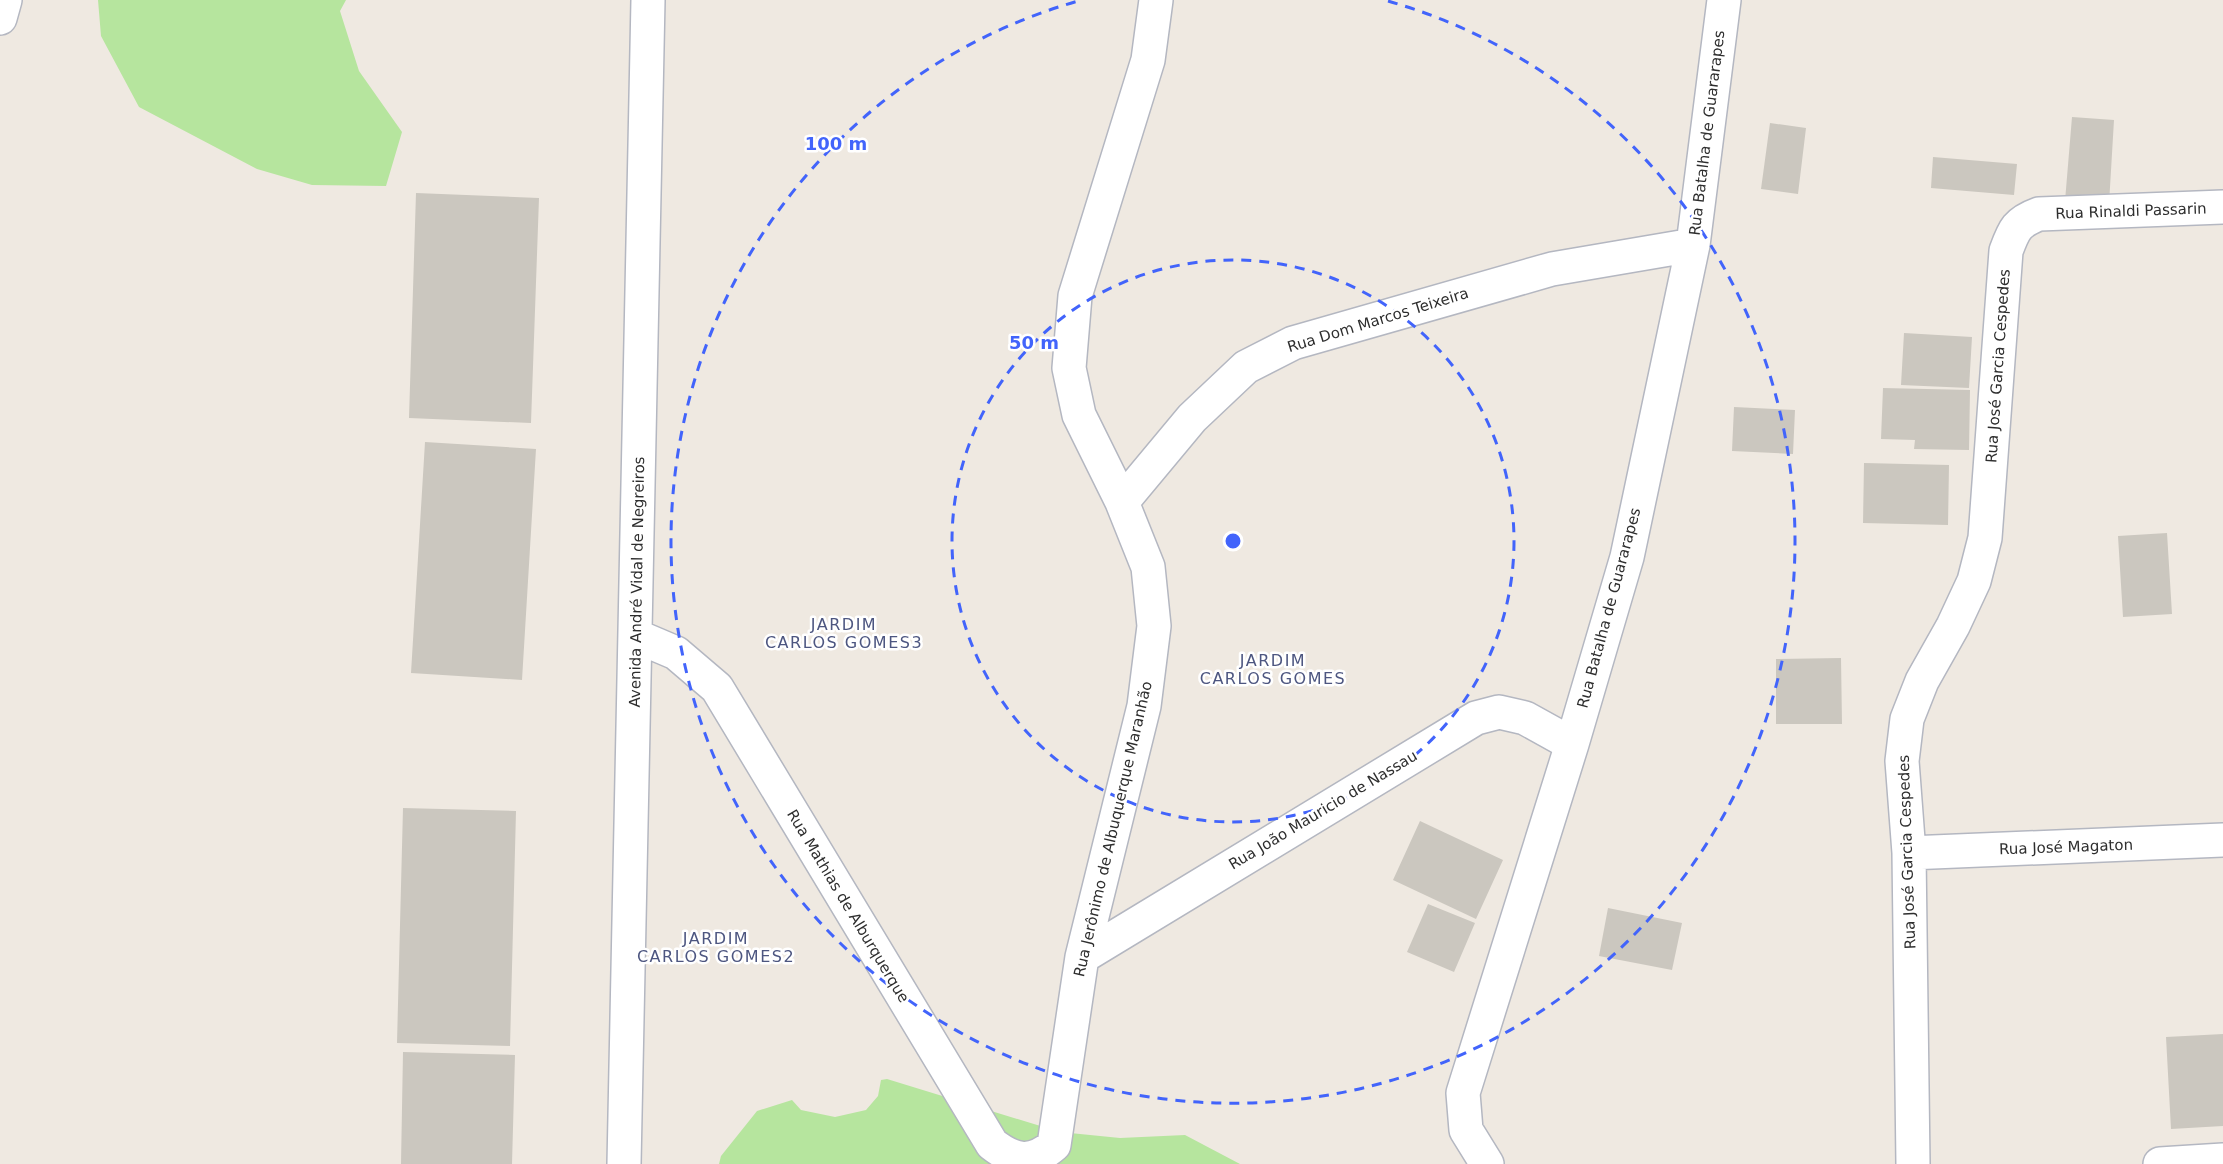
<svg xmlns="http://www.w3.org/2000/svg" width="2223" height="1164" font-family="'DejaVu Sans',sans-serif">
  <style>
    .green { fill: #b6e59e }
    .building { fill: #cbc7bf }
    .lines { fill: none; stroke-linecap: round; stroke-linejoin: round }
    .minor-casing { stroke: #b4b7c1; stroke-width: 36 }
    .minor { stroke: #fff; stroke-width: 33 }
    .ring { fill: none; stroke: #4264fb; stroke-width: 3; stroke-dasharray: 10 8 }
    .labels { text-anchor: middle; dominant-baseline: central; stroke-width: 5; stroke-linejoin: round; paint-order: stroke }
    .street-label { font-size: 15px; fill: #2e2e2e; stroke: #fff }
    .neighbourhood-label { font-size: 16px; letter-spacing: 1.5px; fill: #4d5680; stroke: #fff }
    .centre { fill: #4264fb; stroke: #fff; stroke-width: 3 }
    .ring-label { font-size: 18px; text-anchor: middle; font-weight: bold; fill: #4264fb; stroke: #fff; stroke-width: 5; stroke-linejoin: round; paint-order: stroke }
  </style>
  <rect width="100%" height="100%" fill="#efe9e1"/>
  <!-- green -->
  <path class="green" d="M 98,0 L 346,0 L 340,11 L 359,71 L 402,132 L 386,186 L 312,185 L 257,169 L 139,107 L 101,36 Z
    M 887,1079 L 1060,1132 L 1120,1138 L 1185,1135 L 1240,1164 L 719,1164 L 721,1156 L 757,1111 L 792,1100 L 801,1110 L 835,1117 L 866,1110 L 878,1096 L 881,1080 Z"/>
  <!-- building -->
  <path class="building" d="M 2072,117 L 2114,120 L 2109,204 L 2065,201 Z
    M 1770,123 L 1806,128 L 1798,194 L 1761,189 Z
    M 1933,157 L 2017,164 L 2014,195 L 1931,188 Z
    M 416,193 L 539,198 L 531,423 L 409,418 Z
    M 1904,333 L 1972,337 L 1969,388 L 1901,385 Z
    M 1883,388 L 1970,390 L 1969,450 L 1914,449 L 1915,440 L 1881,439 Z
    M 1734,407 L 1795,410 L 1793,454 L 1732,451 Z
    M 425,442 L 536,449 L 522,680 L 411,673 Z
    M 1864,463 L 1949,465 L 1948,525 L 1863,523 Z
    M 2167,533 L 2172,614 L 2123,617 L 2118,536 Z
    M 1841,658 L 1842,724 L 1776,724 L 1776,659 Z
    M 403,808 L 516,811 L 510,1046 L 397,1043 Z
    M 1420,821 L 1503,860 L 1476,919 L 1393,880 Z
    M 1428,904 L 1475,923 L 1454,972 L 1407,952 Z
    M 1608,908 L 1682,923 L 1672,970 L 1599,956 Z
    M 2223,1034 L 2223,1126 L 2171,1129 L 2166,1037 Z
    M 403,1052 L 515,1055 L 512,1164 L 401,1164 Z"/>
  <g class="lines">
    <defs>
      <path id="minor" d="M 0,18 L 5,0
        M 1122,502 L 1192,418 L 1246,367 L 1293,343 L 1552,269 L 1693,245
        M 636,636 L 676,653 L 717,688 L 992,1144 C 1015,1162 1032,1164 1054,1145 L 1082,957 L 1144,706 L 1154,626 L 1148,567 L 1122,502 L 1079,415 L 1069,368 L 1075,296 L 1148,60 L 1156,0
        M 1909,853 L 2223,840
        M 1082,957 L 1476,718 L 1499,712 L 1525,718 L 1572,744
        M 624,1164 L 648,0
        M 1487,1164 L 1466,1130 L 1463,1093 L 1572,744 L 1627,557 L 1693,245 L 1724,0
        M 1913,1164 L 1909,853 L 1902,761 L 1907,719 L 1922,681 L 1953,626 L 1974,581 L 1985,538 L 2006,251 C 2014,229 2017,222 2039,214 L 2223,207
        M 2160,1164 L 2223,1160"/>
    </defs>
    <!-- minor casing -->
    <use href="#minor" class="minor-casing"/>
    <!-- minor -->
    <use href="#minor" class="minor"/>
  </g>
  <!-- distance rings -->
  <g class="ring">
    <circle cx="1233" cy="541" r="281"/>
    <path d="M1388 1A562 562 0 1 1 1078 1"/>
  </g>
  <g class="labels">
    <!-- street labels -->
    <g class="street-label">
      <text transform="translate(1707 133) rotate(-83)">Rua Batalha de Guararapes</text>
      <text transform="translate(2131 211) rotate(-2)">Rua Rinaldi Passarin</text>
      <text transform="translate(1378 320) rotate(-17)">Rua Dom Marcos Teixeira</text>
      <text transform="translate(1998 366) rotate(-86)">Rua José Garcia Cespedes</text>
      <text transform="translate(637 582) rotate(-89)">Avenida André Vidal de Negreiros</text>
      <text transform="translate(1609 608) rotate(-75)">Rua Batalha de Guararapes</text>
      <text transform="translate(1323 810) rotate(-31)">Rua João Mauricio de Nassau</text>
      <text transform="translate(1113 829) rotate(-77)">Rua Jerônimo de Albuquerque Maranhão</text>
      <text transform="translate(2066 847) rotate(-2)">Rua José Magaton</text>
      <text transform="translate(1907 852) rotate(-92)">Rua José Garcia Cespedes</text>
      <text transform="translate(848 906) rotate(59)">Rua Mathias de Alburquerque</text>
    </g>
    <!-- neighbourhood labels -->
    <g class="neighbourhood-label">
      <text x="844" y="624">JARDIM<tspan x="844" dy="18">CARLOS GOMES3</tspan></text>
      <text x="1273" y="660">JARDIM<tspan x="1273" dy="18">CARLOS GOMES</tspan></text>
      <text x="716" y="938">JARDIM<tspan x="716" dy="18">CARLOS GOMES2</tspan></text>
    </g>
  </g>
  <circle cx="1233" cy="541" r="9" class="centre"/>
  <g class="ring-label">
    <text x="836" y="150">100 m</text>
    <text x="1034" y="349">50 m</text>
  </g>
</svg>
